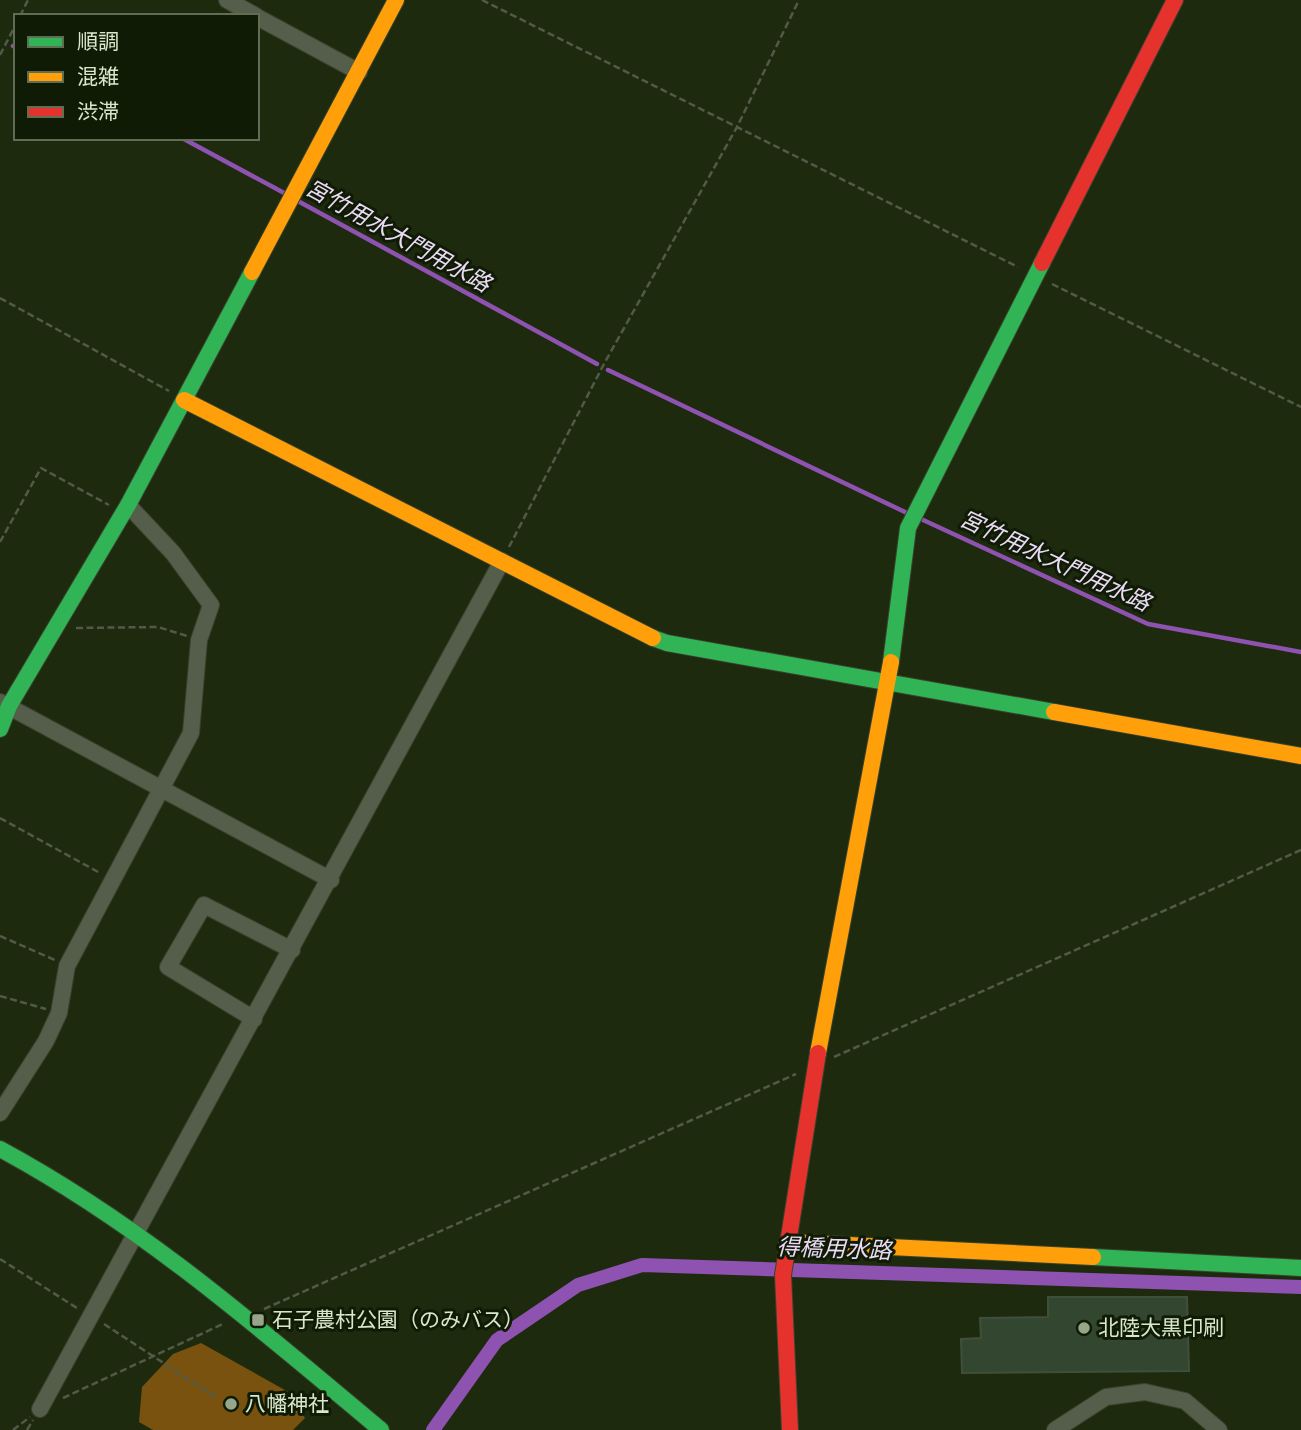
<svg xmlns="http://www.w3.org/2000/svg" width="1301" height="1430" font-family="Signika,'Noto Sans JP',sans-serif">
  <style>
    .forest { fill: #795210 }
    .lines { fill: none; stroke-linecap: round; stroke-linejoin: round }
    .stream { stroke: #8e52b0; stroke-width: 4.5 }
    .canal { stroke: #8e52b0; stroke-width: 14 }
    .building { fill: #334730; stroke: #404f3b; stroke-width: 2 }
    .street-casing { stroke: #39422e; stroke-width: 18 }
    .fast-casing { stroke: #39422e; stroke-width: 18 }
    .slow-casing { stroke: #39422e; stroke-width: 18 }
    .jam-casing { stroke: #39422e; stroke-width: 18 }
    .path { stroke: #515a48; stroke-width: 2.5; stroke-dasharray: 7 3.5; stroke-linecap: butt }
    .street { stroke: #555e4a; stroke-width: 16 }
    .fast { stroke: #30b455; stroke-width: 16 }
    .slow { stroke: #ff9f0a; stroke-width: 16 }
    .jam { stroke: #e5322d; stroke-width: 16 }
    .poi-dot { fill: #97a688; stroke: #101b06; stroke-width: 2.5 }
    .labels { text-anchor: middle; dominant-baseline: central; stroke-width: 6; stroke-linejoin: round; paint-order: stroke }
    .poi-label { font-size: 21px; fill: #d8e8cb; stroke: #101b06; text-anchor: start }
    .water-label { font-size: 23px; font-style: italic; fill: #ebdbf6; stroke: #101b06 }
  </style>
  <rect width="100%" height="100%" fill="#1e2a0d"/>
  <!-- forest -->
  <path class="forest" d="M 201,1343 L 292,1394 L 305,1418 L 293,1430 L 153,1430 L 139,1422 L 142,1387 L 173,1354 Z"/>
  <g class="lines">
    <!-- stream -->
    <path class="stream" d="M 13,46 L 16,48
      M 182,138 L 286,194
      M 296,200 L 597,364
      M 608,370 L 907,513
      M 921,519 L 1148,624 L 1301,652"/>
    <!-- canal -->
    <path class="canal" d="M 433,1430 L 497,1340 L 578,1285 L 642,1265 L 1301,1287"/>
  </g>
  <!-- building -->
  <path class="building" d="M 1048,1297 L 1187,1297 L 1189,1371 L 962,1373 L 961,1339 L 981,1338 L 980,1318 L 1048,1317 Z"/>
  <g class="lines">
    <defs>
      <path id="street" d="M 227,0 L 256,16
        M 257,17 L 359,72
        M 0,702 L 331,880
        M 254,1019 L 168,967 L 204,905 L 292,950
        M 0,1113 L 46,1041 L 59,1013 L 67,966 L 191,733 L 199,640 L 211,605 L 173,553 L 128,505
        M 40,1409 L 502,561
        M 1055,1430 L 1106,1397 L 1145,1392 L 1185,1401 L 1219,1430"/>
      <path id="fast" d="M 653,638 L 667,643 L 1054,712
        M 891,662 L 908,528 L 1042,263
        M 0,729 L 9,706 L 128,505 L 252,272
        M 0,1149 C 141,1225 259,1328 381,1430
        M 1093,1257 L 1301,1268"/>
      <path id="slow" d="M 252,272 L 396,0
        M 184,400 L 653,638
        M 1054,712 L 1301,756
        M 818,1053 L 891,662
        M 787,1242 L 1093,1257"/>
      <path id="jam" d="M 1042,263 L 1175,0
        M 790,1430 L 783,1275 L 818,1053"/>
    </defs>
    <!-- street casing -->
    <use href="#street" class="street-casing"/>
    <!-- fast casing -->
    <use href="#fast" class="fast-casing"/>
    <!-- slow casing -->
    <use href="#slow" class="slow-casing"/>
    <!-- jam casing -->
    <use href="#jam" class="jam-casing"/>
    <!-- path -->
    <path class="path" d="M 482,0 L 1018,267
      M 20,16 L 28,0
      M 0,55 L 16,24
      M 1052,284 L 1301,407
      M 0,298 L 169,391
      M 0,542 L 41,468 L 109,505
      M 509,547 L 605,362 L 737,127 L 799,0
      M 76,628 L 158,627 L 187,636
      M 0,818 L 100,873
      M 0,936 L 55,960
      M 0,996 L 46,1009
      M 834,1057 L 1301,850
      M 0,1259 L 77,1308
      M 264,1309 L 796,1074
      M 104,1324 L 217,1398
      M 63,1398 L 225,1323
      M 13,1430 L 30,1417
      M 27,1430 L 33,1420"/>
    <!-- street -->
    <use href="#street" class="street"/>
    <!-- fast -->
    <use href="#fast" class="fast"/>
    <!-- slow -->
    <use href="#slow" class="slow"/>
    <!-- jam -->
    <use href="#jam" class="jam"/>
  </g>
  <!-- markers -->
  <g class="poi-dot">
    <rect x="251" y="1313" width="14" height="14" rx="3.5"/>
    <circle cx="1084" cy="1328" r="7"/>
    <circle cx="231" cy="1404" r="7"/>
  </g>
  <g class="labels">
    <!-- poi labels -->
    <g class="poi-label">
      <text x="272" y="1320">石子農村公園（のみバス）</text>
      <text x="1098" y="1328">北陸大黒印刷</text>
      <text x="245" y="1404">八幡神社</text>
    </g>
    <!-- water labels -->
    <g class="water-label">
      <text transform="translate(398 236) rotate(29)">宮竹用水大門用水路</text>
      <text transform="translate(1055 561) rotate(25)">宮竹用水大門用水路</text>
      <text transform="translate(834 1249) rotate(2)">得橋用水路</text>
    </g>
  </g>
  <!-- legend -->
  <rect x="14" y="14" width="245" height="126" fill="#101b06" stroke="#606d55" stroke-width="2"/>
  <rect x="28" y="37" width="35" height="10" fill="#30b455" stroke="#606d55" stroke-width="2"/>
  <text x="77" y="49" font-size="21" fill="#d8e8cb">順調</text>
  <rect x="28" y="72" width="35" height="10" fill="#ff9f0a" stroke="#606d55" stroke-width="2"/>
  <text x="77" y="84" font-size="21" fill="#d8e8cb">混雑</text>
  <rect x="28" y="107" width="35" height="10" fill="#e5322d" stroke="#606d55" stroke-width="2"/>
  <text x="77" y="119" font-size="21" fill="#d8e8cb">渋滞</text>
</svg>
